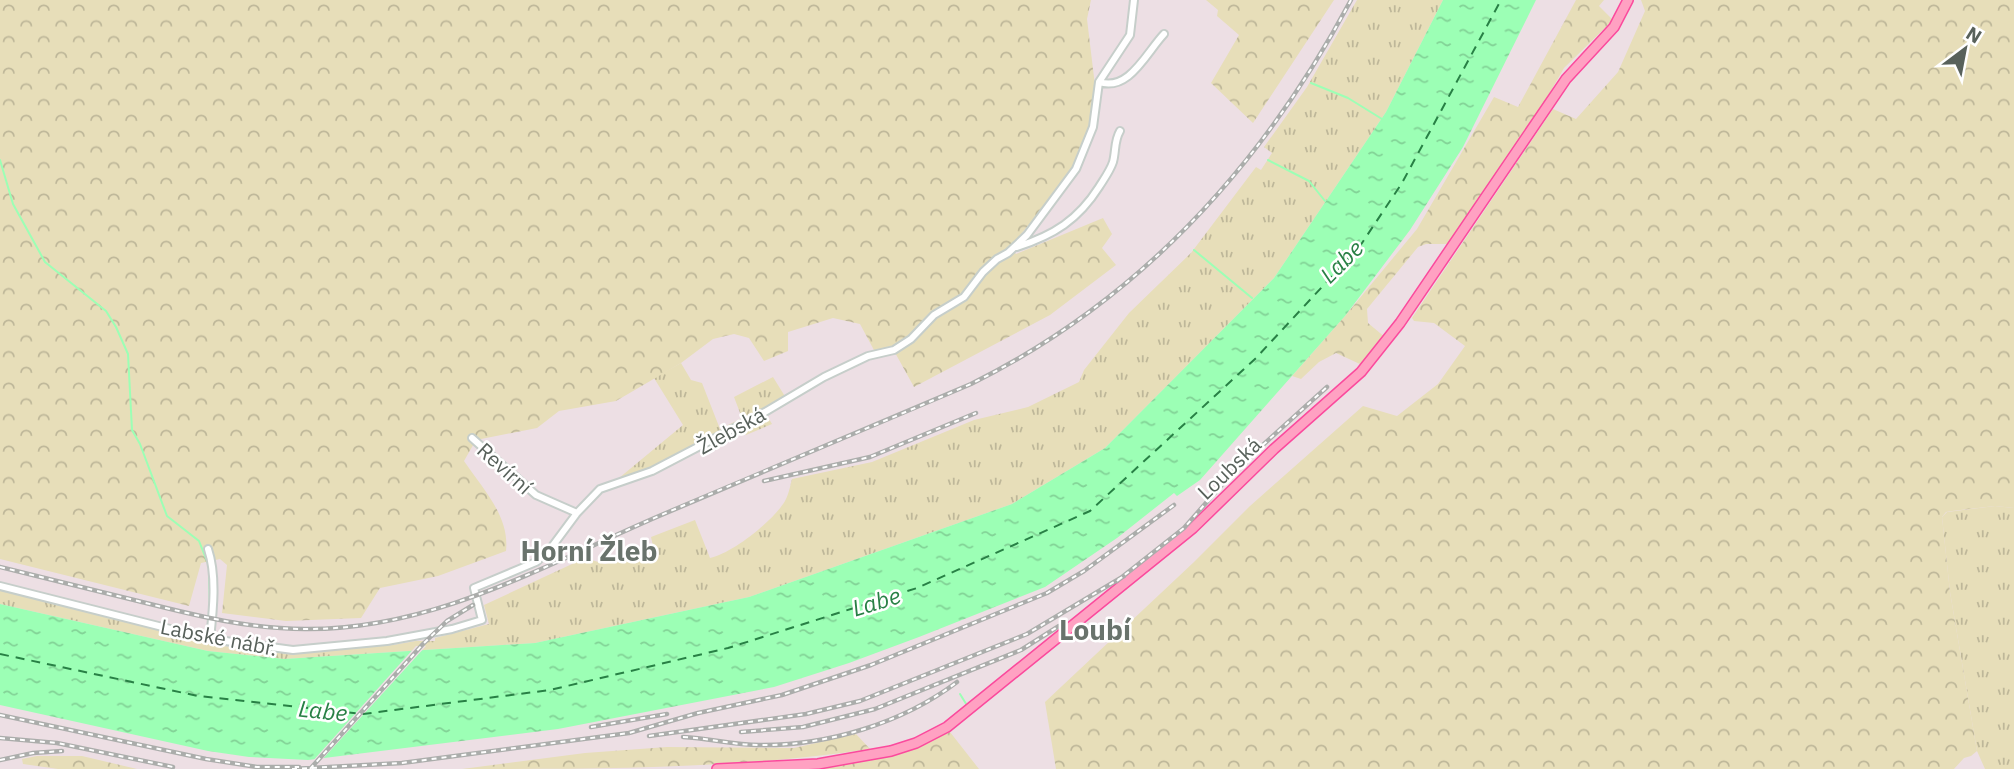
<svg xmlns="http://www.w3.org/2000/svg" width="2014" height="769" font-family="'IBM Plex Sans',sans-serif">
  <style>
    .grass { fill: url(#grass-tufts) }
    .forest { fill: url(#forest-crowns) }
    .water { fill: url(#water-ripples) }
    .pier { fill: #eddfe4 }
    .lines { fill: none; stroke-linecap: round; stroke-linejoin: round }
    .stream { stroke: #9cffb5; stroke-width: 2 }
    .ferry { stroke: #288045; stroke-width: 2; stroke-dasharray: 9 7; stroke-linecap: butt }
    .street-casing { stroke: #c6ceca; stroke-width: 10 }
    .primary-casing { stroke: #fb4a9d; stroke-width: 12 }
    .street { stroke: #fff; stroke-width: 6 }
    .primary { stroke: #ffa1c2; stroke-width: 9 }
    .rail-casing { stroke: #abadab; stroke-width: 4.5 }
    .rail { stroke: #fff; stroke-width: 2; stroke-dasharray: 5; stroke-linecap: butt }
    .labels { text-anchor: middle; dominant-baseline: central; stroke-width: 5; stroke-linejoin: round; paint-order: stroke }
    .street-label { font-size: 21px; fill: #58615b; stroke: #fff }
    .water-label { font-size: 23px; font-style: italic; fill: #288045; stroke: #fff }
    .district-label { font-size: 28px; font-weight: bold; fill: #69736c; stroke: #fff }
  </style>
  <defs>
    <pattern id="grass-tufts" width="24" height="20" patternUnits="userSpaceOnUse" patternTransform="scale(1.75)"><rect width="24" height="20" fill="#e7deb9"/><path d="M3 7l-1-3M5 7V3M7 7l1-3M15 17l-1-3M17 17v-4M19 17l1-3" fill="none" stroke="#beb799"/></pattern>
    <pattern id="forest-crowns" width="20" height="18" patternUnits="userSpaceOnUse" patternTransform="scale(1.75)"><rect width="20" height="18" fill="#e7deb9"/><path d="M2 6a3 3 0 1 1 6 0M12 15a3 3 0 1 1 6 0" fill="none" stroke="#beb799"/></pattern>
    <pattern id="water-ripples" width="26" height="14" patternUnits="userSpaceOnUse" patternTransform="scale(1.75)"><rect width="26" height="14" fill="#9cffb5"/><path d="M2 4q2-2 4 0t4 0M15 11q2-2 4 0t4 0" fill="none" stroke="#82d296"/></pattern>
  </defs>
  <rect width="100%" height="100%" fill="#eddfe4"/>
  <!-- grass -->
  <path class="grass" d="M 1357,0 L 1443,0 L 1386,112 L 1274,278 L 1105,448 L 1012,504 L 749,597 L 535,643 L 284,659 L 208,651 L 0,604 L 0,589 L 149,626 L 212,645 L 291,652 L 393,645 L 416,641 L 435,641 L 435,638 L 489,624 L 484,605 L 585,558 L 605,564 L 653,546 L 651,537 L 695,520 L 710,558 C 733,553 773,521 785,501 C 789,494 790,486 792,479 L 872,462 L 974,420 L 1028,407 L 1079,382 L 1084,370 L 1129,313 L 1191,253 L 1256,167 L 1261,170 L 1272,153 L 1264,147 L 1307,87 Z
    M 681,363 L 691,380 L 702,383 L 720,429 L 742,418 L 734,397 L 773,377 L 786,398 L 765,412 L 772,424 L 746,435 L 741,426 L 684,456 L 613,483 L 683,425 L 654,378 Z
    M 1995,506 L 2014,508 L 2014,769 L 1985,769 L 1977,751 L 1950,592 L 1942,517 L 1947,512 Z"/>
  <!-- forest -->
  <path class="forest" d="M 0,0 L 1091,0 L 1087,19 L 1096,94 L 1089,139 L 1065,182 L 1010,247 L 1016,254 L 1103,218 L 1112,234 L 1102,248 L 1116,265 L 1050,315 L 914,387 L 893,349 L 875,352 L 860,324 L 833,318 L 788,332 L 788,351 L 764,361 L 749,338 L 734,334 L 713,339 L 681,363 L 616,401 L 559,411 L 537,428 L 476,440 L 464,461 C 482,488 510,516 506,551 L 438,576 L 380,588 L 361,618 L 286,621 L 222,613 L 227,565 L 220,559 L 201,563 L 189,606 L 0,559 Z
    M 1206,0 L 1334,0 L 1253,123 L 1211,83 L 1239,35 L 1217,16 L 1218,10 Z
    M 1576,0 L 1604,0 L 1599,6 L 1613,20 L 1564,68 L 1545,101 L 1450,244 L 1426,244 L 1418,247 L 1367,309 L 1368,323 L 1386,338 L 1362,365 L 1336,353 L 1319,362 L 1301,379 L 1292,376 L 1345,316 L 1417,229 L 1494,97 L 1518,107 Z
    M 1641,0 L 2014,0 L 2014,508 L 1995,506 L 1952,511 L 1946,512 L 1942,517 L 1950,592 L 1977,751 L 1971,756 L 1964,758 L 1954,769 L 1056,769 L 1045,702 L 1194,562 L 1250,506 L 1363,406 L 1397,416 L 1438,384 L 1465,346 L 1434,323 L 1414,321 L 1412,318 L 1553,109 L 1576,119 L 1618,72 L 1645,11 Z
    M 950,732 L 979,769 L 804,769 L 903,752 Z
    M 856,734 L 870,749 C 737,769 598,769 462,769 L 585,753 L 667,747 L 794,748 Z
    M 37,756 L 82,756 L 137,769 L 58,769 L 23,764 L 22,759 Z"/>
  <!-- water -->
  <path class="water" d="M 1443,0 L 1536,0 L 1463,147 L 1410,230 L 1345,316 L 1200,480 L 1177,496 L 1174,493 L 1117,538 L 1045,587 L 919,637 L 849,663 L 774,687 L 558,729 L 308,760 L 249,757 L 208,751 L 0,705 L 0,604 L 208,651 L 284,659 L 535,643 L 749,597 L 1012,504 L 1105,448 L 1274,278 L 1386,112 Z"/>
  <!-- pier -->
  <path class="pier" d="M 416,646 L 426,646 L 319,763 L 311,763 Z"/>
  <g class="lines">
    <!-- stream -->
    <path class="stream" d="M 1311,83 L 1348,98 L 1382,119
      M 0,160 L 13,204 L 45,262 L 106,311 L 116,327 L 128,354 L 132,430 L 140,444 L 167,516 L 199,541 L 209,566 L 210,612
      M 1268,160 L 1309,181 L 1325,201
      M 1194,250 L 1252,298
      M 960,694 L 968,707"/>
    <!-- ferry -->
    <path class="ferry" d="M 0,654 L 198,696 L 363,714 L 550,690 L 728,648 L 917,588 L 1090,511 L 1256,358 L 1360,246 L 1402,183 L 1501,0"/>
    <defs>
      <path id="street" d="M 1099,82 C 1129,92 1146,53 1164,34
        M 1017,247 C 1054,235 1078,220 1099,187 C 1104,179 1110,171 1113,162 C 1116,151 1114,141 1120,131
        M 472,438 L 536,495 L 577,513
        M 208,549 C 217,576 213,611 210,639
        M 0,586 L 210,639 L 293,650 L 387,641 L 452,629 L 482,620 L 474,588 L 536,562 L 551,548 L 577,513 L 600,489 L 652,471 L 765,412 L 824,377 L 868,356 L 894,350 L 911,339 L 934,315 L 964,297 L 983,272 L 997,259 L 1008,253 L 1027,235 L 1076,169 L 1093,127 L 1099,82 L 1130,35 L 1134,0"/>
      <path id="primary" d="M 717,769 L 818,764 L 891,751 L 916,743 L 947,727 L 1193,528 L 1274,449 L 1361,372 L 1400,323 L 1566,79 L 1614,27 L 1628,0"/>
    </defs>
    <!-- street casing -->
    <use href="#street" class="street-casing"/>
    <!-- primary casing -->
    <use href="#primary" class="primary-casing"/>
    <!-- street -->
    <use href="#street" class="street"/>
    <!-- primary -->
    <use href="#primary" class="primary"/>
    <defs>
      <path id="rail" d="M 764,481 L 870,457 L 976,413
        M 0,567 C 45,578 89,589 134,600 C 190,614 246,629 305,629 C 433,630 545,565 659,516 C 763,471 867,429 971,384 C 1140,300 1263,165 1351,0
        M 1117,581 L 1184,528 L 1234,471 L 1327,387
        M 0,715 L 206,759 L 257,767 L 299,767
        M 591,727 L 667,714
        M 741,732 L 803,727 L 875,709 L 1021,650 L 1059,626
        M 649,736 L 806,714 L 860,701 L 1027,634 L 1124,576
        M 683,737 C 709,738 733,745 759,745 C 827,746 903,723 957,682
        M 0,738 L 57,743 L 173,767
        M 0,760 L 33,753 L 62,751
        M 292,769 L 402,763 L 629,733 L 698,713 L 782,695 L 871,665 L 1047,593 L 1084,571 L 1174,505
        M 310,769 L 423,644 L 447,621 L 473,605"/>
    </defs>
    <!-- rail casing -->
    <use href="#rail" class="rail-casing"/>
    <!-- rail -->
    <use href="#rail" class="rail"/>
  </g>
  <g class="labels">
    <!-- street labels -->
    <g class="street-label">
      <text transform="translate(731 430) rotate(-29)">Žlebská</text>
      <text transform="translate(505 468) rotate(42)">Revírní</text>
      <text transform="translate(1229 468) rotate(-44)">Loubská</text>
      <text transform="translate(219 637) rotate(11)">Labské nábř.</text>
    </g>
    <!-- water labels -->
    <g class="water-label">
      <text transform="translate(1341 261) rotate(-45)">Labe</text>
      <text transform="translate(876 601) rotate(-17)">Labe</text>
      <text transform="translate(323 710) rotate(6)">Labe</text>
    </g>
    <!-- district labels -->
    <g class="district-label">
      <text x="589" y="550">Horní Žleb</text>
      <text x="1095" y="629">Loubí</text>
    </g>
  </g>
  <!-- north arrow -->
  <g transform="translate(1965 49) rotate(32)" stroke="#ffffff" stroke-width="5" paint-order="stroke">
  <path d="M0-5L12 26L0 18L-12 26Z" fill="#58615b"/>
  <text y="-10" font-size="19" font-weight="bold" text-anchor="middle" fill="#58615b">N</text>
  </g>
</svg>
